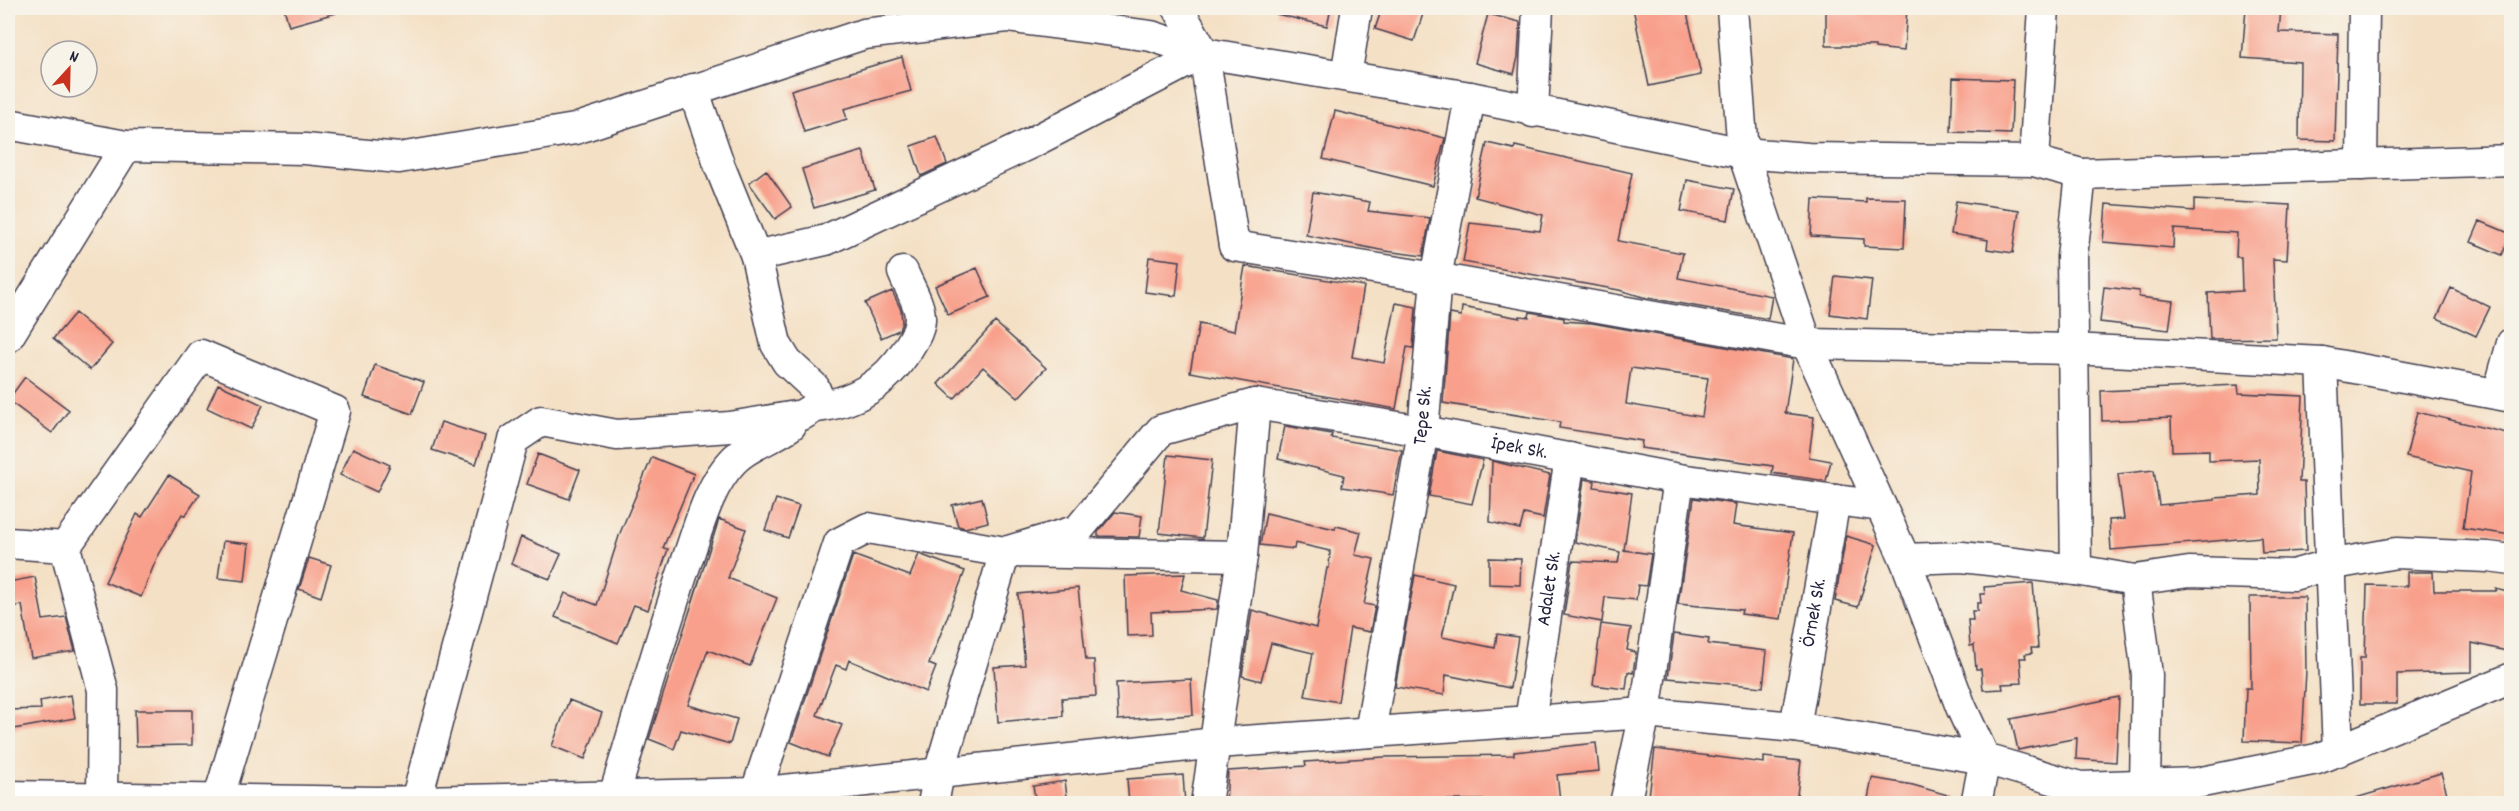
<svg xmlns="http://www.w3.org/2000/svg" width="2519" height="811" font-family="Dekko,sans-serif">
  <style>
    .building { fill: #f8a08c; fill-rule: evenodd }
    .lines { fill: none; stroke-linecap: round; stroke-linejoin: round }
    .minor-casing { stroke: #423e50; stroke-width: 33 }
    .minor { stroke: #fff; stroke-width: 30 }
    .labels { text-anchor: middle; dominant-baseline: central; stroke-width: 5; stroke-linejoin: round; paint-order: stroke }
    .street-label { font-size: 20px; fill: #22223b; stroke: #f7f3e8 }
  </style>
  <rect width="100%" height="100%" fill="#f7f3e8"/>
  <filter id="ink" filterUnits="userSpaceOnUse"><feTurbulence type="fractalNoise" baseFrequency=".0167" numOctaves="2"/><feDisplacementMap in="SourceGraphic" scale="12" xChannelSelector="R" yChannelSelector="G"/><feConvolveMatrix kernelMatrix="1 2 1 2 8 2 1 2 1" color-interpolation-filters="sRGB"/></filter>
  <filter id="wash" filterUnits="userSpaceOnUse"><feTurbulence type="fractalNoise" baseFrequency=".008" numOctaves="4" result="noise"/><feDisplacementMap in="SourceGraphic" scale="24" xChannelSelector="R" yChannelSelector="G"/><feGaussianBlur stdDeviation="1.35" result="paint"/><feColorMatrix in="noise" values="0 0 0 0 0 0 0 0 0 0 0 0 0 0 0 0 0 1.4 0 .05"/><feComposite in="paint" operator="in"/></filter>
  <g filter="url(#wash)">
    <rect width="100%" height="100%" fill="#f4e0c5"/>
    <g id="blocks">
      <!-- building -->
      <path class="building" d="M 284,8 L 335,8 L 336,13 L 289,26 Z
        M 1277,8 L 1331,8 L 1327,26 L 1276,14 Z
        M 1382,8 L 1425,8 L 1414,41 L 1375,29 Z
        M 1633,8 L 1686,8 L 1701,75 L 1649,86 Z
        M 1826,8 L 1907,8 L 1904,51 L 1875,48 L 1875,46 L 1826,46 Z
        M 2246,8 L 2281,8 L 2279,32 L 2338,34 L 2335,141 L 2299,140 L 2300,62 L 2242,58 Z
        M 1488,14 L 1520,22 L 1518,57 L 1514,74 L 1475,63 Z
        M 902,57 L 911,91 L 844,109 L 847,119 L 804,132 L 791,90 Z
        M 1953,78 L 2013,80 L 2011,134 L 1951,132 Z
        M 1335,111 L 1445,138 L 1433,186 L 1323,159 Z
        M 937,137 L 947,164 L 921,176 L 911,146 Z
        M 1487,143 L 1514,149 L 1515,146 L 1632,173 L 1618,241 L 1683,253 L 1678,278 L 1772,296 L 1768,319 L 1643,297 L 1619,290 L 1463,262 L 1470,223 L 1540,231 L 1543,215 L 1475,197 Z
        M 863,151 L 875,190 L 814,208 L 802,169 Z
        M 766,170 L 792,207 L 775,219 L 749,183 Z
        M 1687,180 L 1734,189 L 1728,220 L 1681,211 Z
        M 1313,192 L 1370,202 L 1368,211 L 1430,218 L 1423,256 L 1385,251 L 1306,235 Z
        M 1866,198 L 1906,199 L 1904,248 L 1864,246 L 1864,239 L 1811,236 L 1813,199 L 1866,202 Z
        M 2194,200 L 2290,205 L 2287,260 L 2273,259 L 2276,338 L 2210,339 L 2208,293 L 2242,291 L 2241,257 L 2236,257 L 2237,233 L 2174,229 L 2173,248 L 2103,242 L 2106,204 L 2194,211 Z
        M 1956,201 L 2019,210 L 2013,253 L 1987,249 L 1988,240 L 1951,234 Z
        M 2480,221 L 2511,234 L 2502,255 L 2471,242 Z
        M 1149,257 L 1180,261 L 1176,296 L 1145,292 Z
        M 1245,266 L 1364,286 L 1352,357 L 1384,363 L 1396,303 L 1416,307 L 1413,348 L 1407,347 L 1396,409 L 1190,372 L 1199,324 L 1234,331 Z
        M 977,268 L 990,297 L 948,315 L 935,286 Z
        M 1835,276 L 1872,280 L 1867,319 L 1830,314 Z
        M 2104,287 L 2139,291 L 2139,297 L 2173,301 L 2169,330 L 2100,322 Z
        M 2451,288 L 2490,307 L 2476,336 L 2437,318 Z
        M 892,291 L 901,310 L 902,322 L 899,330 L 881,338 L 865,303 Z
        M 1462,307 L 1520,318 L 1520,316 L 1529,317 L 1530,312 L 1564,318 L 1564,321 L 1592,323 L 1793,359 L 1785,413 L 1814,417 L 1809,457 L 1831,461 L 1826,481 L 1772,473 L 1773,466 L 1641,448 L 1642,441 L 1559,428 L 1560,422 L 1443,403 L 1450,314 L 1461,316 ZM 1631,368 L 1708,378 L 1702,417 L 1626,404 Z
        M 75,313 L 112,344 L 90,370 L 53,339 Z
        M 995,322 L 1046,368 L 1018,398 L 983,367 L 954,399 L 938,384 Z
        M 375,365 L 424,382 L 412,414 L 364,397 Z
        M 25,377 L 69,410 L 52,433 L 8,400 Z
        M 218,384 L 263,405 L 251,429 L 207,408 Z
        M 2238,385 L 2239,393 L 2303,396 L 2299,482 L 2304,482 L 2306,551 L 2262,553 L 2261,537 L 2111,550 L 2109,520 L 2124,519 L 2118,474 L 2154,470 L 2159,505 L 2215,500 L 2215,498 L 2260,495 L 2259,459 L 2209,461 L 2209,450 L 2172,451 L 2171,418 L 2102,421 L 2101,391 Z
        M 2417,412 L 2511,434 L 2511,535 L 2463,528 L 2471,472 L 2406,457 Z
        M 441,422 L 485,436 L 476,464 L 432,450 Z
        M 1285,426 L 1332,434 L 1331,438 L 1402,450 L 1393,495 L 1342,487 L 1344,475 L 1278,459 Z
        M 353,448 L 390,465 L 377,492 L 340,475 Z
        M 1437,451 L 1483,460 L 1472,504 L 1429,496 Z
        M 538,454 L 580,470 L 569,499 L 527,484 Z
        M 1168,455 L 1212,460 L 1203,538 L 1159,533 Z
        M 652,457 L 694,474 L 663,548 L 668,549 L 648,610 L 634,605 L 618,643 L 555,617 L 565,593 L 597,605 L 620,533 Z
        M 1492,461 L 1550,475 L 1543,518 L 1524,514 L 1520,529 L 1490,522 Z
        M 169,475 L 200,494 L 185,516 L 182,514 L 156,560 L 141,597 L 105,582 L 137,514 L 142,517 Z
        M 1584,479 L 1595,481 L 1594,487 L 1632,493 L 1624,550 L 1651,554 L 1646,586 L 1638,585 L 1636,600 L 1605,597 L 1602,622 L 1564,615 L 1572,561 L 1618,563 L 1620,552 L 1575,542 Z
        M 982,498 L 988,522 L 965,528 L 958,526 L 952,505 Z
        M 1694,498 L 1736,504 L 1733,525 L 1793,533 L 1781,619 L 1741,614 L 1742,610 L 1678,604 Z
        M 776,499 L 799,506 L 788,538 L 765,530 Z
        M 1115,512 L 1142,516 L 1139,537 L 1098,536 L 1098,532 Z
        M 1266,513 L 1335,529 L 1336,526 L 1361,532 L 1355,555 L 1374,559 L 1364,604 L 1375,606 L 1370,632 L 1350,628 L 1338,702 L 1305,696 L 1313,653 L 1271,643 L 1261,681 L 1242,676 L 1252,610 L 1316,628 L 1327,568 L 1329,568 L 1330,551 L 1295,543 L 1294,549 L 1260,545 Z
        M 719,519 L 746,529 L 728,578 L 777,598 L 750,666 L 708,650 L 688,705 L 737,719 L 730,744 L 681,730 L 674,749 L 649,739 Z
        M 1846,536 L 1876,545 L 1858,607 L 1835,601 Z
        M 521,537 L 561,554 L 550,579 L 511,564 Z
        M 223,541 L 249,544 L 245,581 L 218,578 Z
        M 919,554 L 965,571 L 929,664 L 936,667 L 926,692 L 849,660 L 846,669 L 836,665 L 817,715 L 842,725 L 828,757 L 791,742 L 853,555 L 910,576 Z
        M 309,558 L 331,565 L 321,597 L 299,589 Z
        M 1489,558 L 1521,559 L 1520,585 L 1489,584 Z
        M 2407,572 L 2433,572 L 2434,591 L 2496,591 L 2496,589 L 2511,593 L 2511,652 L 2472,643 L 2472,672 L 2397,674 L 2397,704 L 2360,704 L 2360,658 L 2365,658 L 2367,585 L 2407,586 Z
        M 1185,574 L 1181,590 L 1218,600 L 1217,609 L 1151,612 L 1152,635 L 1127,636 L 1125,576 Z
        M 1415,575 L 1454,584 L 1442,637 L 1495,648 L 1497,634 L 1518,637 L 1510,688 L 1446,675 L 1444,695 L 1395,687 Z
        M 35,577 L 43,620 L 66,617 L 75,651 L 31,658 L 22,605 L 8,608 L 8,582 Z
        M 2033,583 L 2038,648 L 2031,648 L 2032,653 L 2025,654 L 2026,658 L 2020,658 L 2022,683 L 2002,684 L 2003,689 L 1983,690 L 1981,669 L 1976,669 L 1974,645 L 1970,646 L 1968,620 L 1973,620 L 1972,611 L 1977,611 L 1977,603 L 1981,603 L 1980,594 L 1985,594 L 1984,587 Z
        M 1078,588 L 1086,660 L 1094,660 L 1096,696 L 1062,698 L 1063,716 L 998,722 L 994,667 L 1025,665 L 1018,594 Z
        M 2250,597 L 2305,597 L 2306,671 L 2302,743 L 2244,741 L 2246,688 L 2251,688 Z
        M 1601,624 L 1631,628 L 1627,650 L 1636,652 L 1633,673 L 1628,672 L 1626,689 L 1593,685 Z
        M 1674,634 L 1709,639 L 1708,644 L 1767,651 L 1763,687 L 1668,678 Z
        M 1191,679 L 1193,715 L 1118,720 L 1116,683 Z
        M 71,695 L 75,718 L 8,730 L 8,710 L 41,709 L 40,701 Z
        M 2119,697 L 2116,762 L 2076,759 L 2077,738 L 2018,750 L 2011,719 Z
        M 569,700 L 602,713 L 585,759 L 552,746 Z
        M 135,710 L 192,710 L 192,745 L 136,746 Z
        M 1596,743 L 1599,771 L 1557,775 L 1560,800 L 1528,804 L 1520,804 L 1519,800 L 1446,800 L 1446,804 L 1226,804 L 1228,771 L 1306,766 L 1305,762 L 1384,757 L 1514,755 L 1514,752 Z
        M 1655,749 L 1764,763 L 1764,757 L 1801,761 L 1796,804 L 1648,804 Z
        M 2441,773 L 2450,804 L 2352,804 L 2352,799 Z
        M 1183,775 L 1185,804 L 1129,804 L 1127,779 Z
        M 1872,778 L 1913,785 L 1958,798 L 1958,804 L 1867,804 Z
        M 1065,781 L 1068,804 L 1036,804 L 1033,786 Z"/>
    </g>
  </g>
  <g filter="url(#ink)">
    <use href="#blocks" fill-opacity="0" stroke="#423e50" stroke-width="1.5"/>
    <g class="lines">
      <defs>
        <g id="minor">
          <path d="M 1178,8 L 1204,53 L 1234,246 L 1436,278 L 1807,344 L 2072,349 L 2322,362 L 2512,397"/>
          <path d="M 1732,8 L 1743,153 L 1807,344 L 1905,559 L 1961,707 L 1985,759 L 1976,804"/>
          <path d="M 1346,76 L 1357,8"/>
          <path d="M 693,89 L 720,167 L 756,256 L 826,240 L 1033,142 L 1204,53"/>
          <path d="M 1533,112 L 1538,8"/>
          <path d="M 8,124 L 126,146 L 305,149 L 399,158 L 575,129 L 864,34 L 1007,17 L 1151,36 L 1204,53 L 1470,97 L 1743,153 L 1808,158 L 2034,161 L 2081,174 L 2512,160"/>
          <path d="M 2034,161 L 2044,8"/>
          <path d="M 2362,165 L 2364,8"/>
          <path d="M 8,337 L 126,146"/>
          <path d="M 2322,362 L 2338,751"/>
          <path d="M 2498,394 L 2512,343"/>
          <path d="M 815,407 C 855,403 885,384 907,350 C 913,340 921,329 920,316 C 919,302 908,285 903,272"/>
          <path d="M 8,543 L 65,547"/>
          <path d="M 1905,559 L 1962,557 L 2076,570 L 2135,580 L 2189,572 L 2293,575 L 2329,565 L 2396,553 L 2488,557 L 2512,560"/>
          <path d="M 2076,570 L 2072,257 L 2081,174"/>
          <path d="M 2135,580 L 2147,675 L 2145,785"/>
          <path id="s1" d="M 1530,721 L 1570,458"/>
          <path id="s2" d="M 1795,727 L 1835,500"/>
          <path id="s3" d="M 1370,732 L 1423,431 L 1436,278 L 1470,97"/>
          <path d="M 8,796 L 377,802 L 756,793 L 1216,743 L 1645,713 L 1795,727 L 1985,759 L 2080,787 L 2197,783 L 2317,759 L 2512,678"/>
          <path d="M 614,796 C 638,717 660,638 687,560 C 699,527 708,487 733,461 C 749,444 773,439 791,425"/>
          <path d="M 102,798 L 103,690 L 65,547 L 201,355 L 335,411 L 218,800"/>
          <path d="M 416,801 L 513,440 L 541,421 L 617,435 L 730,427 L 802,415 L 815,407 L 818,397 L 814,387 L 787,362 L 776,344 L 756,256"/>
          <path d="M 752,804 L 839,543 L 868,528 L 1005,552 L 1242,556"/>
          <path id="s4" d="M 933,804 L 939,773 L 1005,552 L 1078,530 L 1161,430 L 1255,404 L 1423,431 L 1679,479 L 1881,506"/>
          <path d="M 1206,804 L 1242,556 L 1255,404"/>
          <path d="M 1625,804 L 1645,713 L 1679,479"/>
        </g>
      </defs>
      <!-- minor casing -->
      <use href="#minor" class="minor-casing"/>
      <!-- minor -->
      <use href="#minor" class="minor"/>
    </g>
  </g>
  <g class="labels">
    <!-- street labels -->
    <g class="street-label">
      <text stroke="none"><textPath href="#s3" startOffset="321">Tepe Sk.</textPath></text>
      <text stroke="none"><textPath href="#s4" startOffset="834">İpek Sk.</textPath></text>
      <text stroke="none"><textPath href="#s1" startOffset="134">Adalet Sk.</textPath></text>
      <text stroke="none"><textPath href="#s2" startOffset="116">Örnek Sk.</textPath></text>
    </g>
  </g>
  <!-- margin -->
  <rect width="2519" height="811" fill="none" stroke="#f7f3e8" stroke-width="30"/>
  <!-- north arrow -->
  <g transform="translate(69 69) rotate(22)"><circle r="28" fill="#f7f3e8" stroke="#a29fa3" stroke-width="1.5"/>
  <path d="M0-4.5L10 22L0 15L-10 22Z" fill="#c8321e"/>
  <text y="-9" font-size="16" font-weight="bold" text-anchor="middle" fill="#22223b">N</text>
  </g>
</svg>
